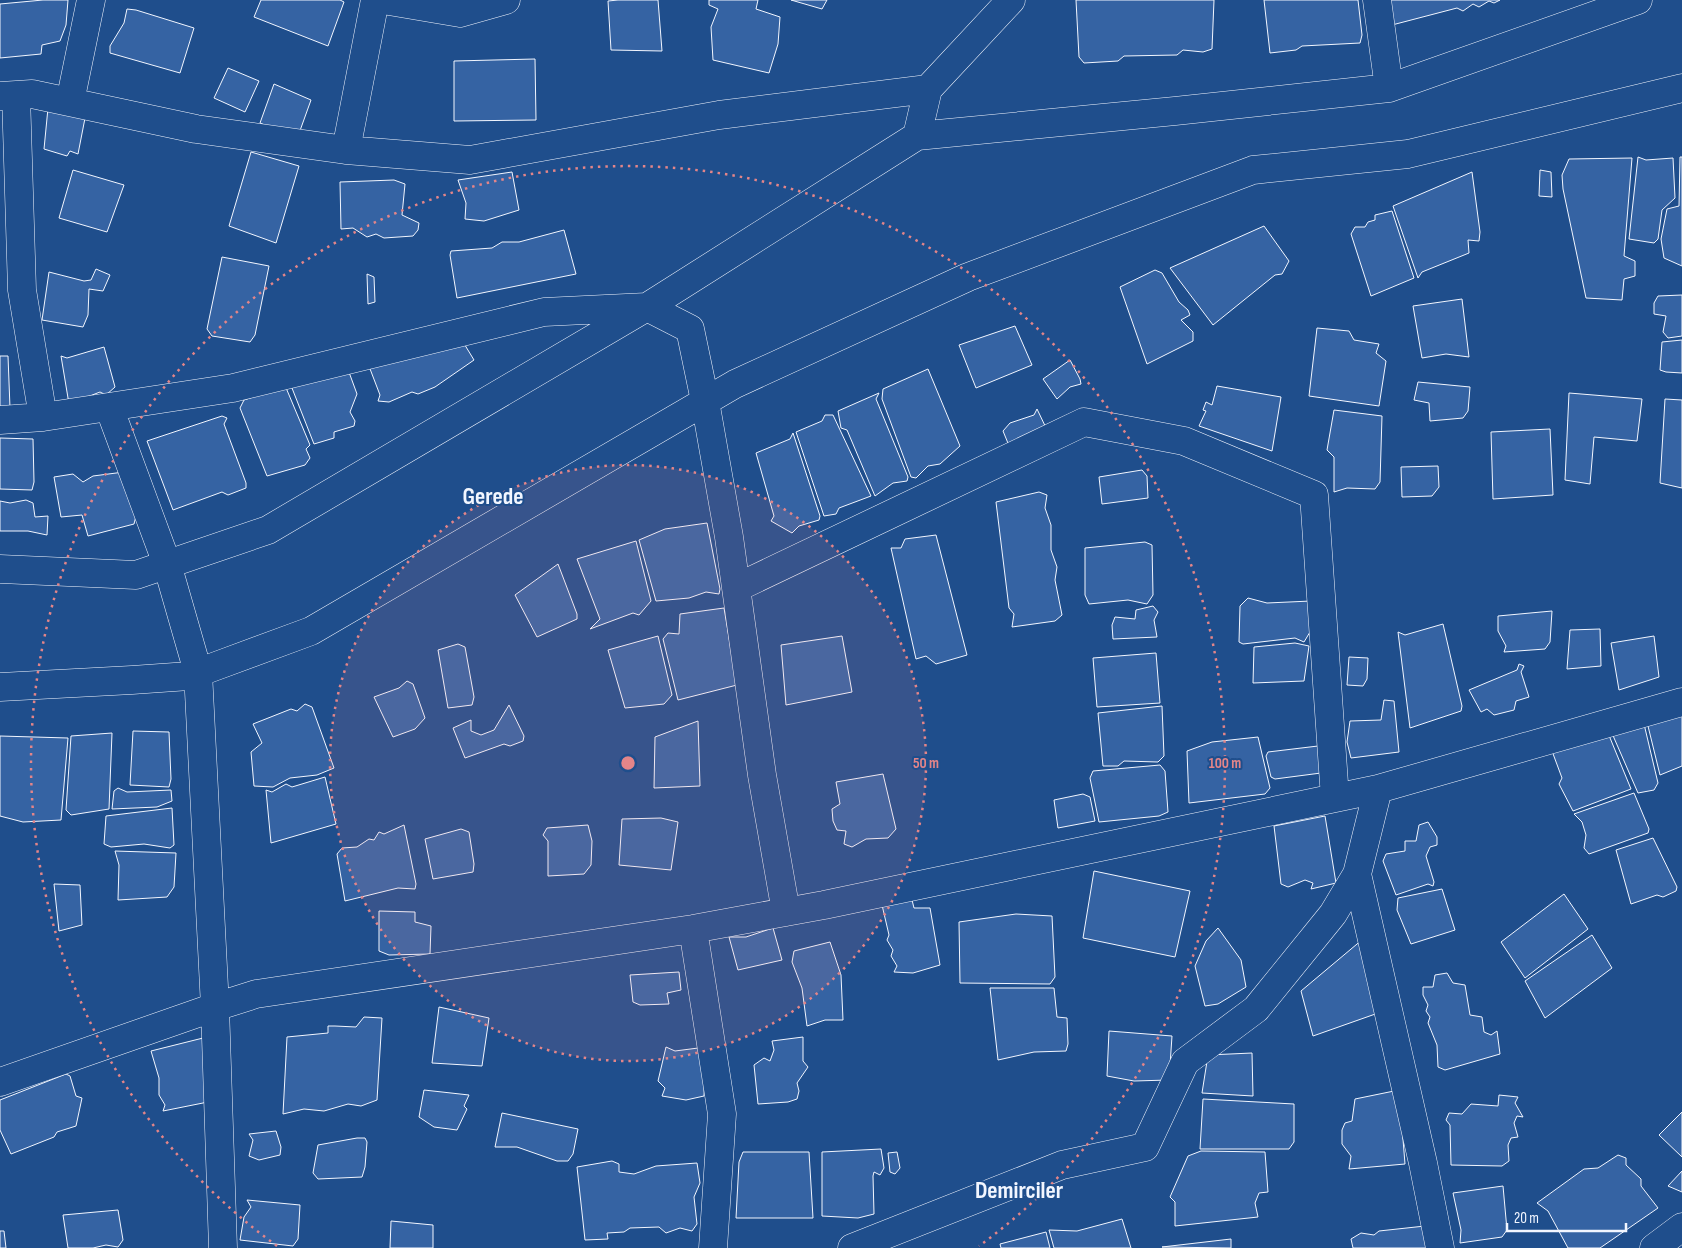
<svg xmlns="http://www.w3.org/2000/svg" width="1682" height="1248" font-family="'Sofia Sans Condensed',sans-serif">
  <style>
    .building { fill: #3563a3; stroke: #f2f6ff }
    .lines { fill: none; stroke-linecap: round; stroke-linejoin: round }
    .minor-casing { stroke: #f2f6ff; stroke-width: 29 }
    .minor { stroke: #1f4e8c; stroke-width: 28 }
    .ring { fill: none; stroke: #e38589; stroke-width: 2.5; stroke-dasharray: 2.5 5 }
    .labels { text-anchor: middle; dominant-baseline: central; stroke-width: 4; stroke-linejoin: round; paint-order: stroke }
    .district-label { font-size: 24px; font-weight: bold; fill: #f2f6ff; stroke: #1f4e8c }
    .centre { fill: #e38589; stroke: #1f4e8c; stroke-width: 2.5 }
    .ring-label { font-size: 15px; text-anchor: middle; font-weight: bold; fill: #e38589; stroke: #1f4e8c; stroke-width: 4; stroke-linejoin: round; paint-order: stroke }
  </style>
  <rect width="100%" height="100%" fill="#1f4e8c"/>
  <!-- building -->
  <path class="building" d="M 43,0 L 68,0 L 66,25 L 60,41 L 42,45 L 41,54 L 0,58 L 0,4 Z
    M 261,0 L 340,0 L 344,2 L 328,46 L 254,17 Z
    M 618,0 L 658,0 L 662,51 L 611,50 L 608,1 Z
    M 709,0 L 758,0 L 756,9 L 780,17 L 778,44 L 769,73 L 713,60 L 711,27 L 718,9 L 709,5 Z
    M 791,0 L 827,0 L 822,9 Z
    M 1076,0 L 1214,0 L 1212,49 L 1203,52 L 1183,50 L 1177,55 L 1124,56 L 1118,61 L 1084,63 L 1079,57 Z
    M 1264,0 L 1358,0 L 1362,35 L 1360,43 L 1302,46 L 1296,50 L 1270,53 Z
    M 1390,0 L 1500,0 L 1494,3 L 1489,1 L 1479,7 L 1473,4 L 1463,11 L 1457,8 L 1392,25 Z
    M 127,9 L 136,10 L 194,28 L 180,73 L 110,53 L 110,46 L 124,23 Z
    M 535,59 L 536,120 L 454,121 L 454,61 Z
    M 228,68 L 259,81 L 245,112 L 214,98 Z
    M 274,84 L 311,100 L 297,139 L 260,123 Z
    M 48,108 L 86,113 L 78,154 L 70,151 L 67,156 L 44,149 Z
    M 251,152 L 299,166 L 276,243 L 229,226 Z
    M 1638,157 L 1646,160 L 1673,158 L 1675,198 L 1662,210 L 1658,239 L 1654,243 L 1629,239 Z
    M 1680,157 L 1682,157 L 1682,266 L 1664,258 L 1661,239 L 1667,209 L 1679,206 Z
    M 1632,158 L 1624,256 L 1635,261 L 1635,276 L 1624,279 L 1622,300 L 1586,298 L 1563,189 L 1562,175 L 1569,159 Z
    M 73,170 L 124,185 L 107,232 L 59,218 Z
    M 1540,170 L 1551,172 L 1552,197 L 1539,196 Z
    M 512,172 L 519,210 L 484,221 L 465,219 L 466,203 L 458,180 Z
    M 1472,172 L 1480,232 L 1479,241 L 1468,240 L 1469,253 L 1422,272 L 1418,278 L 1393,206 Z
    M 394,180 L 405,184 L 402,215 L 419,223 L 418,230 L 413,236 L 384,238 L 376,234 L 367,237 L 353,228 L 341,229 L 340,182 Z
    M 1392,211 L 1414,278 L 1371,296 L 1351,234 L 1355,227 L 1365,227 L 1368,222 L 1375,220 L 1375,215 Z
    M 1264,226 L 1289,261 L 1282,274 L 1275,275 L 1213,325 L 1170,268 Z
    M 564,230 L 576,274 L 457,298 L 450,255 L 451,251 L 492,248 L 502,242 L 519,242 Z
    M 222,257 L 269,266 L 255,335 L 250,342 L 212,336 L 207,329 Z
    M 96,269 L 110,275 L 103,291 L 89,289 L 88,315 L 83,327 L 42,320 L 49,272 L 84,281 L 91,280 Z
    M 1155,270 L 1162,273 L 1179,302 L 1188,310 L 1190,315 L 1181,320 L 1193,332 L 1193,341 L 1147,364 L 1120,287 Z
    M 367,274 L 374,277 L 375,302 L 368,304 Z
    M 1682,295 L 1682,336 L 1668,338 L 1663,332 L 1666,316 L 1654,314 L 1654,303 L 1658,296 Z
    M 1462,299 L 1469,357 L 1446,354 L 1422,358 L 1413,306 Z
    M 1015,326 L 1032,365 L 976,388 L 959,345 Z
    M 1317,328 L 1349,331 L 1354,340 L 1379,344 L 1376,353 L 1386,361 L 1379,406 L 1309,396 Z
    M 460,337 L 474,360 L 435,387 L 418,394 L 412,392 L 389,402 L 378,401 L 380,395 L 367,361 Z
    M 1682,340 L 1682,373 L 1666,372 L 1660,370 L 1662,342 Z
    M 104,347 L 115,387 L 106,395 L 100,392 L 69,404 L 61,356 L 67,358 Z
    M 0,356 L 8,356 L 10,408 L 0,408 Z
    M 1070,360 L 1080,379 L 1081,384 L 1070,387 L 1057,399 L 1043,379 Z
    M 346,364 L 357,394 L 350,412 L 355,421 L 354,426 L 334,432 L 334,438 L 314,444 L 290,383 Z
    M 928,369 L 960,446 L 940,464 L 928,466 L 916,478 L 911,477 L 882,399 L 883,389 Z
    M 1418,382 L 1470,387 L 1468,411 L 1463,418 L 1430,421 L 1429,403 L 1414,400 Z
    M 284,383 L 310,445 L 306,449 L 310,458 L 305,465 L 267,476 L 240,408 L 244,400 L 280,388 Z
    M 1217,386 L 1281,397 L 1272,451 L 1199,426 L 1206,411 L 1203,410 L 1206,402 L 1212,405 Z
    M 879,393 L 876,399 L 908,477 L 907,481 L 893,483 L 875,496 L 847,430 L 841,428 L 838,411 Z
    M 1569,393 L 1642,399 L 1637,441 L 1594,437 L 1590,484 L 1565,480 Z
    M 1665,399 L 1682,400 L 1682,488 L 1660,483 Z
    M 1037,409 L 1048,432 L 1012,453 L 1003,431 L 1010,423 L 1034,415 Z
    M 1334,410 L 1382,416 L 1380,482 L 1375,489 L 1347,488 L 1334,492 L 1334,457 L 1327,450 Z
    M 825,415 L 833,415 L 871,496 L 839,508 L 836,514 L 824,516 L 796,432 L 822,421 Z
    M 222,416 L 227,418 L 224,424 L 246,483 L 246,488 L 228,495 L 222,492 L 173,510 L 147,441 Z
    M 1550,429 L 1553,495 L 1493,499 L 1491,432 Z
    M 793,433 L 820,516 L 819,520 L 799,526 L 792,533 L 771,521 L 774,516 L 756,453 L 790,439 Z
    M 0,438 L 33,439 L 34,482 L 32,490 L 0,489 Z
    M 1438,466 L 1439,487 L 1432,496 L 1402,497 L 1401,467 Z
    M 1142,470 L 1147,476 L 1148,498 L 1102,504 L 1099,477 Z
    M 124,472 L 136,516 L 134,524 L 88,536 L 82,515 L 61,517 L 54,477 L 73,474 L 83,482 L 93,476 Z
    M 1039,492 L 1047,495 L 1045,508 L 1051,525 L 1051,550 L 1057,567 L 1055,580 L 1062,615 L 1055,621 L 1012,627 L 1014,614 L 1009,608 L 996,502 Z
    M 26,500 L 33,503 L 35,517 L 48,516 L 47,535 L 28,531 L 0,531 L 0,501 L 10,503 Z
    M 707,523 L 720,589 L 719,594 L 706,592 L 689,598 L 656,601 L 639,540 L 665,529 Z
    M 936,535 L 967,655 L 936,664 L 926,656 L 916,659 L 891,548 L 901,548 L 905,539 Z
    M 636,541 L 651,601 L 639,615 L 633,613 L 590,629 L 600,619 L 577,559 Z
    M 1145,542 L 1152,545 L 1153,595 L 1147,604 L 1128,600 L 1089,604 L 1085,595 L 1085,548 Z
    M 558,564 L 577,614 L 577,619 L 537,637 L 515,595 Z
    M 1248,598 L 1267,603 L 1311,601 L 1310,632 L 1304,642 L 1295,638 L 1243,644 L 1239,642 L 1240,606 Z
    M 1153,606 L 1158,612 L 1154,620 L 1157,637 L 1113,639 L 1112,625 L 1115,617 L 1135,619 L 1136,610 Z
    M 724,608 L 737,685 L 678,700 L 663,639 L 668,633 L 679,634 L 680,614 Z
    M 1552,611 L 1550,642 L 1545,649 L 1504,652 L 1506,646 L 1498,631 L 1498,616 Z
    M 1443,624 L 1462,706 L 1461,711 L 1410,728 L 1398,632 L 1405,635 Z
    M 1600,629 L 1601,666 L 1567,669 L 1570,630 Z
    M 658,636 L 672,695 L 664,704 L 625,708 L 608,650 Z
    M 842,636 L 852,692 L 786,705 L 781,645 Z
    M 1654,636 L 1659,677 L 1619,690 L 1611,643 Z
    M 1295,643 L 1309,646 L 1304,681 L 1253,683 L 1254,647 Z
    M 458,644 L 465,647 L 474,697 L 472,705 L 448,708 L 438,650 Z
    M 1156,653 L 1160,703 L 1097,707 L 1093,658 Z
    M 1349,657 L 1368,658 L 1367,679 L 1363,686 L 1347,685 Z
    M 1519,664 L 1524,666 L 1521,672 L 1529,697 L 1516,701 L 1514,710 L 1494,715 L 1487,709 L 1481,712 L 1469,690 L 1517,670 Z
    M 407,681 L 413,684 L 425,718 L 415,729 L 393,737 L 374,697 L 399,688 Z
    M 1384,700 L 1394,701 L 1399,752 L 1351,758 L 1347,742 L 1350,721 L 1381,720 Z
    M 305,704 L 312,707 L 334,768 L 317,775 L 290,778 L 273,787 L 254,786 L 251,752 L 262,743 L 253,724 L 291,709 L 297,711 Z
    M 509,705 L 524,736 L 523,741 L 510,746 L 504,744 L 465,758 L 453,728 L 471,720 L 471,731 L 481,735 L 494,730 Z
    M 1162,706 L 1164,756 L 1158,762 L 1124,761 L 1118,766 L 1103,766 L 1098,713 Z
    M 1682,710 L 1682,766 L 1660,775 L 1647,722 Z
    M 698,721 L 700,786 L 654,788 L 655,737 Z
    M 1644,724 L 1658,783 L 1654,790 L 1638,793 L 1611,731 Z
    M 133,731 L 169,732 L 171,779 L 169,787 L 130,785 Z
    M 112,733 L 109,809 L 71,815 L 66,810 L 71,736 Z
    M 1608,733 L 1631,789 L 1573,811 L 1559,784 L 1562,778 L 1552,751 Z
    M 0,736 L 68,738 L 61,820 L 23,822 L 0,816 Z
    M 1258,737 L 1270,788 L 1265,794 L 1189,803 L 1187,751 L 1212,742 Z
    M 1318,746 L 1322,766 L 1321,773 L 1275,779 L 1271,777 L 1266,756 L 1268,752 Z
    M 1160,765 L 1165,771 L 1168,812 L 1159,816 L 1099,822 L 1090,778 L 1093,771 Z
    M 883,774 L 896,829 L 888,838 L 866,839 L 852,847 L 844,844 L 846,831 L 837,830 L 833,821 L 832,809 L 840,804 L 836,782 Z
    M 325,777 L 336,824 L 271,843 L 266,790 L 272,792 L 286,784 L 292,787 Z
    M 118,788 L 127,792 L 171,790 L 172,801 L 157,807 L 112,809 L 114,791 Z
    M 1634,793 L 1649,829 L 1648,833 L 1589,854 L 1584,848 L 1586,835 L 1582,822 L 1574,814 Z
    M 1083,794 L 1090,797 L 1095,821 L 1058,828 L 1054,800 Z
    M 172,808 L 174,845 L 170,848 L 144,844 L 111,847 L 104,844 L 106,816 Z
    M 1325,816 L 1336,883 L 1311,889 L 1313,883 L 1305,880 L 1288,887 L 1281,884 L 1274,826 Z
    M 661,818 L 678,822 L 671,870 L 619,865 L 622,819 Z
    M 1428,822 L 1437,837 L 1437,845 L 1430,847 L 1426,856 L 1434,882 L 1433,886 L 1428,884 L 1396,895 L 1383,861 L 1386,854 L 1405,851 L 1405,841 L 1416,841 L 1419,825 Z
    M 404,825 L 416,884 L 415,889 L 398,888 L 345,901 L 337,854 L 342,848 L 357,847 L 369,839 L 374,840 L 379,832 L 384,834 Z
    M 588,825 L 592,841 L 591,865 L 584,874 L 548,876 L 548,841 L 543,835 L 547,828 Z
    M 461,829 L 469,832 L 474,864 L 473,872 L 433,879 L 425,839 Z
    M 1653,838 L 1677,887 L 1676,891 L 1663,897 L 1657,895 L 1631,904 L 1616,850 Z
    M 115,851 L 176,853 L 174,887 L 167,897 L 118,900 L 119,865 Z
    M 1094,871 L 1190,891 L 1175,957 L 1083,938 Z
    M 54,884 L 80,885 L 82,925 L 59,931 Z
    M 1442,889 L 1455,930 L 1411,944 L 1397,910 L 1398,898 Z
    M 1564,894 L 1588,929 L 1525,978 L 1501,942 Z
    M 911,896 L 914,908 L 930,908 L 940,965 L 913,973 L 894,972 L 897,966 L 891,956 L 893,950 L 887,940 L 889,935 L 882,905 Z
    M 379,911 L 415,912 L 415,922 L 431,926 L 430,954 L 389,955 L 379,951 Z
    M 1016,914 L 1052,916 L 1055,977 L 1050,984 L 960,983 L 959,922 Z
    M 773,928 L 782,960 L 738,970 L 729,937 L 746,937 Z
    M 1218,928 L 1241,960 L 1246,987 L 1218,1004 L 1205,1006 L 1195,966 L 1206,941 Z
    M 1592,935 L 1612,968 L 1545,1018 L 1525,981 Z
    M 1363,939 L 1381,1012 L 1313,1036 L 1301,991 Z
    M 830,942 L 841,975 L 843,1020 L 825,1020 L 807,1026 L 802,988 L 792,962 L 794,951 Z
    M 679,972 L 681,990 L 667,993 L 669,1004 L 640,1005 L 633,1002 L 630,975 Z
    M 1447,973 L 1453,983 L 1465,985 L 1470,1015 L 1482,1017 L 1484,1032 L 1491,1035 L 1497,1031 L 1500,1054 L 1445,1070 L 1438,1067 L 1437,1045 L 1428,1023 L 1430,1017 L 1426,1011 L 1428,1005 L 1423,995 L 1423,987 L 1433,987 L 1435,975 Z
    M 990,988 L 1054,988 L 1057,1017 L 1067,1018 L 1068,1044 L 1066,1051 L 1034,1052 L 998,1060 Z
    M 439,1007 L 489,1018 L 482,1066 L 432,1063 Z
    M 364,1017 L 382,1018 L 377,1100 L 361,1106 L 348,1104 L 324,1111 L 304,1109 L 283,1114 L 287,1037 L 328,1033 L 328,1026 L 335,1026 L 356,1027 Z
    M 1109,1031 L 1172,1036 L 1169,1080 L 1134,1081 L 1107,1076 Z
    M 803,1037 L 803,1061 L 808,1067 L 797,1083 L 799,1091 L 797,1099 L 788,1102 L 758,1104 L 754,1065 L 764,1058 L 770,1061 L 774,1050 L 772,1041 Z
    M 203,1038 L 216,1099 L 203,1103 L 163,1111 L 165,1105 L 159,1095 L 159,1078 L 151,1051 Z
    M 666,1047 L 675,1051 L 706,1047 L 704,1096 L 686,1100 L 662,1096 L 665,1088 L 658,1081 Z
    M 1252,1053 L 1253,1096 L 1202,1093 L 1208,1055 Z
    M 66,1074 L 70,1076 L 76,1096 L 82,1098 L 76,1126 L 57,1132 L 54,1137 L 11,1154 L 0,1130 L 0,1100 Z
    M 424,1090 L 469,1095 L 464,1106 L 467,1109 L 457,1130 L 434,1127 L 419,1117 Z
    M 1399,1090 L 1405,1164 L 1349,1169 L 1351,1156 L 1342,1144 L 1342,1130 L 1345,1123 L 1352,1121 L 1355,1099 Z
    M 1499,1095 L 1518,1097 L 1515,1103 L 1523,1117 L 1517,1116 L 1514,1123 L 1518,1137 L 1511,1138 L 1508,1145 L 1509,1161 L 1502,1166 L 1451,1165 L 1450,1125 L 1446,1120 L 1449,1113 L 1462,1114 L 1471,1104 L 1498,1106 Z
    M 1203,1099 L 1294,1104 L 1294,1142 L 1289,1149 L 1200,1149 Z
    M 1682,1112 L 1682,1157 L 1659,1135 Z
    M 502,1113 L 578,1129 L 573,1154 L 568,1161 L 557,1161 L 517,1147 L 495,1147 Z
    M 276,1131 L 281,1147 L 280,1155 L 259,1160 L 249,1156 L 253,1140 L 249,1134 Z
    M 357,1138 L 365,1138 L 367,1142 L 365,1167 L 362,1177 L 318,1179 L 313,1173 L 318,1145 Z
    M 881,1149 L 884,1168 L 880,1175 L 874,1172 L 873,1176 L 874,1214 L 858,1218 L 822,1216 L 822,1152 Z
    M 1201,1151 L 1265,1152 L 1268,1192 L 1259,1193 L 1255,1203 L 1258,1217 L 1175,1226 L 1175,1202 L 1170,1197 L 1188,1156 Z
    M 743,1152 L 809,1152 L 813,1218 L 736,1218 L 739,1162 Z
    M 897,1152 L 900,1168 L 895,1174 L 890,1172 L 888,1153 Z
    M 1618,1155 L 1626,1158 L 1626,1165 L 1641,1179 L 1641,1186 L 1658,1208 L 1600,1248 L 1568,1248 L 1548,1211 L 1537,1203 L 1584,1169 L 1598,1168 Z
    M 612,1161 L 619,1164 L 619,1172 L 634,1174 L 656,1166 L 697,1163 L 700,1183 L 694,1197 L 697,1224 L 692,1231 L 680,1228 L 666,1233 L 659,1227 L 630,1228 L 624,1232 L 607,1233 L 608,1239 L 585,1240 L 577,1167 Z
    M 1682,1171 L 1682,1192 L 1668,1186 Z
    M 1503,1186 L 1507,1230 L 1502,1237 L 1460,1243 L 1461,1230 L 1453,1193 Z
    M 247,1200 L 300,1205 L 298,1239 L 293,1246 L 240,1240 L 244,1217 L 251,1207 Z
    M 118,1210 L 123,1240 L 118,1247 L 106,1245 L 93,1248 L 68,1248 L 63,1215 Z
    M 1122,1219 L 1131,1248 L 1054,1248 L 1049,1230 L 1077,1231 Z
    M 391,1221 L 433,1225 L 433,1248 L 390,1248 Z
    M 1425,1226 L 1426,1248 L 1353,1248 L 1351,1239 L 1361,1233 L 1374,1235 L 1379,1231 Z
    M 0,1231 L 4,1231 L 6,1248 L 0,1248 Z
    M 1046,1232 L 1050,1248 L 1001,1248 L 1000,1244 Z
    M 1231,1239 L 1231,1248 L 1162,1247 Z"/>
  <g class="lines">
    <defs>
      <path id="minor" d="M 383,0 L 460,13 L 506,0
        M 1377,0 L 1389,88
        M 16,95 L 22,290 L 43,417
        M 0,96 L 32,94 L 196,129 L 346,150 L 375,0
        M 70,102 L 91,0
        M 917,136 L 928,89 L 1011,0
        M 346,150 L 470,160 L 719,115 L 928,89
        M 109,407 L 167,564 L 198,672 L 215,1007 L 223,1248
        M 0,420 L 43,417 L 233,388 L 544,312 L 647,307 L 690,329 L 705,401 L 729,537 L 762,775 L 786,912
        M 0,569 L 136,575 L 268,530 L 647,307 L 917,136 L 1175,111 L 1389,88 L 1638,0
        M 736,588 L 1084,422 L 1184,441 L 1314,495 L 1335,798
        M 0,687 L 132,680 L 189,676 L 311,631 L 735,384 L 968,277 L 1253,170 L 1408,154 L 1682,88
        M 1357,874 L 1423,1163 L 1440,1248
        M 693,929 L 722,1114 L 713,1248
        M 0,1082 L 215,1007 L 256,994 L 693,929 L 824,905 L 1378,789 L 1682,702
        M 852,1248 L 1062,1165 L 1145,1147 L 1185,1062 L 1256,1009 L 1333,914 L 1357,874 L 1378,789
        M 1654,1248 L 1682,1227"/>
    </defs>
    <!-- minor casing -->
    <use href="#minor" class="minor-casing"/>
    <!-- minor -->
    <use href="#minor" class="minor"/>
  </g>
  <!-- distance rings -->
  <circle cx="628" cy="763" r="298" fill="#e38589" fill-opacity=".12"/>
  <g class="ring">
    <circle cx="628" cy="763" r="298"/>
    <path d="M277 1246A597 597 0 1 1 979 1246"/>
  </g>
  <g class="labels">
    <!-- district labels -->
    <g class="district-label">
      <text x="493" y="496">Gerede</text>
      <text x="1019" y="1190">Demirciler</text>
    </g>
  </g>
  <circle cx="628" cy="763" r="8" class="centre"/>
  <g class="ring-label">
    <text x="926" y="768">50 m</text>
    <text x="1225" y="768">100 m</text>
  </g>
  <!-- scale -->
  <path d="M1507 1223v8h119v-8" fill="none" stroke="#f2f6ff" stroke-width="2.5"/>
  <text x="1514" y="1223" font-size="15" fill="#f2f6ff" stroke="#1f4e8c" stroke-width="4" paint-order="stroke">20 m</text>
</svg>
